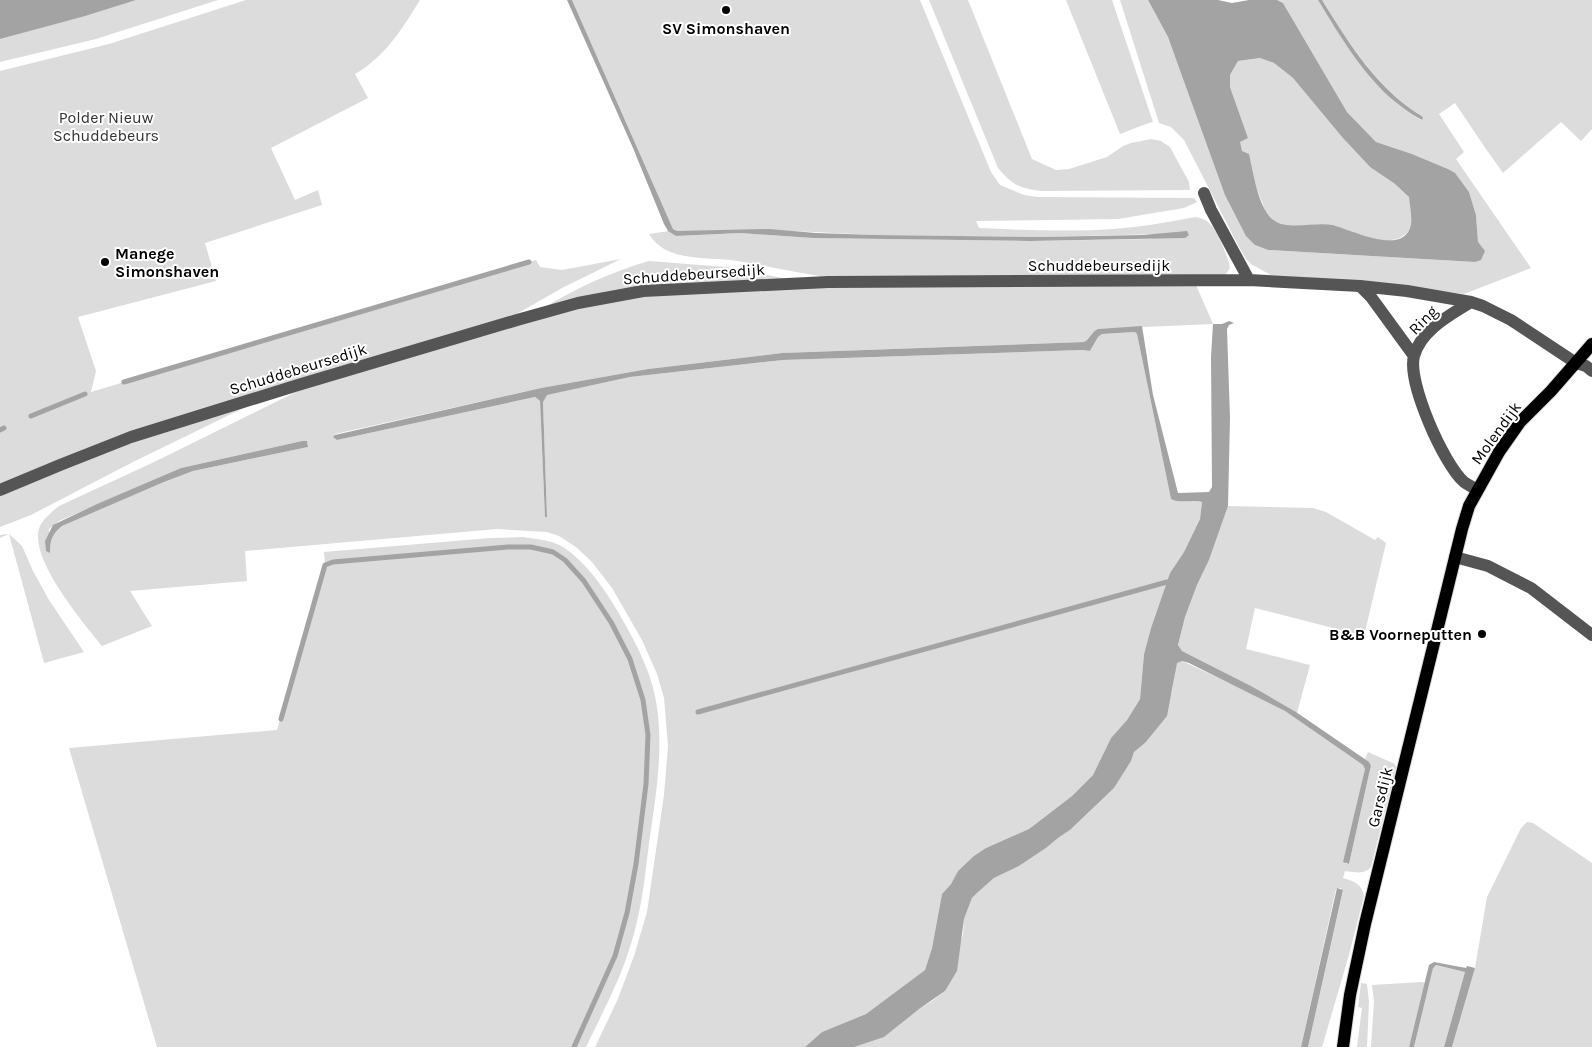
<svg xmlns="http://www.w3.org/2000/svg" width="1592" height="1047" font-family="Karla,sans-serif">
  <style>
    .green { fill: #dcdcdc; fill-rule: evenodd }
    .water { fill: #a3a3a3; fill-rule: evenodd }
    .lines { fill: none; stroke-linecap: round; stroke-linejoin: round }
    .stream { stroke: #a3a3a3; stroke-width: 5 }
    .major-casing { stroke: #dbdbdb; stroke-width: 14 }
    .minor { stroke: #555; stroke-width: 12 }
    .major { stroke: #000; stroke-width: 12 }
    .poi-dot { fill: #000; stroke: #fff; stroke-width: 2 }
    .labels { text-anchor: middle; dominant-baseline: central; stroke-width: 4; stroke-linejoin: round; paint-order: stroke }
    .poi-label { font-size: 16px; font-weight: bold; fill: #000; stroke: #fff }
    .park-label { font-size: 16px; fill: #333; stroke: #fff }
    .street-label { font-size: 16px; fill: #000; stroke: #fff }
  </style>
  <rect width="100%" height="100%" fill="#fff"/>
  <!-- green -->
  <path class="green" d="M 136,0 L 218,0 L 96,39 L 0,62 L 0,39 Z
    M 246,0 L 420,0 C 402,29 385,57 355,74 L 368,98 L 271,148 L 295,200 L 318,190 L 322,205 L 205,243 L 216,281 L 78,317 L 96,371 L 91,392 L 536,260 L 540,267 L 562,270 L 621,259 L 562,288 L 522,311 L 504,320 L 0,486 L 0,71 L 109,44 Z
    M 572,0 L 920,0 L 991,172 L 1000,185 L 1024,195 L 1038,197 L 1194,198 L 1197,202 L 1184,208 L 1118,219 L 976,221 L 979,228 C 1023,230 1068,232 1113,229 C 1141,227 1168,222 1196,217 C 1201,218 1207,220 1210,224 C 1218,232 1228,257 1230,268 L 1225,275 L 841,279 C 804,275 768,266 731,260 C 711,258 683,259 666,250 C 659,246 653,241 649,234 L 669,231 L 676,236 L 740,233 L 813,238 L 1030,241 L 1151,239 L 1161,234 L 1038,237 L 876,235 L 792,231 L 677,231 L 673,229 Z
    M 929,0 L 968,0 L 1032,159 L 1056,170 L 1069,169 L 1107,157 L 1123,146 L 1131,143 L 1151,139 L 1161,141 L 1170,147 L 1189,182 L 1190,190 L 1042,191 C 1020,188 1013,186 998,168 Z
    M 1066,0 L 1112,0 L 1153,122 L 1146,124 L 1120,134 Z
    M 1120,0 L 1148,0 L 1168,37 L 1188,89 L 1255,245 L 1268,250 L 1475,262 L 1478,242 L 1476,215 L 1469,192 L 1455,174 L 1448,169 L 1412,154 L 1376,142 L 1347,112 L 1283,3 L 1277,0 L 1318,0 C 1340,36 1367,81 1402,107 C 1408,112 1415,116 1421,120 L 1423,117 C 1378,89 1350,45 1322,0 L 1592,0 L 1592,129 L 1581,141 L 1561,122 L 1503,173 L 1486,149 L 1455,103 L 1439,114 L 1464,152 L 1456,159 L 1531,268 L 1464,294 L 1361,282 L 1274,277 L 1251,264 L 1246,259 L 1239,247 L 1184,140 L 1171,127 L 1159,123 Z
    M 1260,58 L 1274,63 L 1293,78 L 1342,137 L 1370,167 L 1395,184 L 1410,197 C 1412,224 1416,238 1384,241 L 1287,225 L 1275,222 L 1266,212 L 1242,151 L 1239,142 L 1248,138 L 1230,87 L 1230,75 L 1238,61 Z
    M 649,261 L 726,267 L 793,280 L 688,283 L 542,309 C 576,288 611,272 649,261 Z
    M 1196,285 L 1213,324 L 1098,329 C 1092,331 1090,339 1084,342 L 782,353 L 648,369 L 541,388 L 335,434 L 337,440 L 535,397 L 540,401 L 545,517 L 547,517 L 543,402 L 546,395 L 630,377 L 783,360 L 1082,350 L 1090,351 L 1098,337 L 1102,334 L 1135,332 L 1137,334 L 1171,499 C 1182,502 1192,499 1202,502 L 1200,519 L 1184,552 L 1170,573 L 1151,628 L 1144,654 L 1140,699 L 1127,720 L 1111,738 L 1093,775 L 1072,796 L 1029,829 L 986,848 L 958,871 L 951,884 L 942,894 L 932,948 L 925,970 L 866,1014 L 822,1032 L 805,1047 L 595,1047 L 617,1001 L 634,956 L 647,912 L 664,795 L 668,746 L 664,698 L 657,674 L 642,640 L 612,588 L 592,562 L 576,547 L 559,536 L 547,532 L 497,529 L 245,551 L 247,581 L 130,591 L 152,626 L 102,646 C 83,622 27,557 40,526 C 44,518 53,511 59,506 L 152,463 L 300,390 L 569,310 L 648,295 L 743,287 ZM 302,441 L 307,441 L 308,447 L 193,471 L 164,482 L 62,526 C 52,534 50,540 50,552 L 49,529 L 59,521 L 181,468 Z
    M 256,402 L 131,463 L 31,515 L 0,527 L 0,494 L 124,444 Z
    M 1228,506 L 1313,508 L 1326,512 L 1375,540 L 1378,537 L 1386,543 L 1364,636 L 1255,608 L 1246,649 L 1310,665 L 1297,713 L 1253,687 L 1182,651 L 1178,645 L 1185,617 L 1197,585 L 1209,560 Z
    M 9,534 L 22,546 L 33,571 L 49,600 L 84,652 L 44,663 L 9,534 L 0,538 L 0,535 Z
    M 523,537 C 536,539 552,540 563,547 C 586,562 603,587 617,610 C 632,636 649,666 655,696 C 665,745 656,794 649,843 C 645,877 641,914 630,947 C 619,982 602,1014 586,1047 L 157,1047 L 69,748 L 277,730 L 325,565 L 324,552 L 490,538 Z
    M 1182,661 L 1249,692 L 1285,711 L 1363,765 L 1365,769 L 1346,864 L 1349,864 L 1369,774 L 1371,766 L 1365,759 L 1368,752 L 1395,764 L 1396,768 L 1371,867 C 1364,875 1355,872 1345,871 L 1343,878 C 1354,881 1362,884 1364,896 L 1349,955 L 1322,1047 L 1308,1047 L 1343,891 L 1340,888 L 1336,889 L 1301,1047 L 854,1047 L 932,1001 L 945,991 L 963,934 L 964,919 L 972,898 L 977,893 L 994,878 L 1019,866 L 1046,848 L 1058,838 L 1070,830 L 1114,788 L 1130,761 L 1134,752 L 1145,743 L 1172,692 L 1176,663 Z
    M 1527,822 L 1533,823 L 1592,863 L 1592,1047 L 1452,1047 L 1475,968 L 1487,897 L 1521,828 Z
    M 1436,965 L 1465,972 L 1444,1047 L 1414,1047 L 1433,967 Z
    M 1422,982 L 1425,983 L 1409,1047 L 1371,1047 L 1374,1001 L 1372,985 Z
    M 1361,983 L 1367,984 L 1369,1002 L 1367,1047 L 1357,1047 L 1362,1008 L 1358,1007 Z"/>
  <!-- water -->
  <path class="water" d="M 0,0 L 136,0 L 85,16 L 0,39 Z
    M 567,0 L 572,0 L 673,229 L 677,231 L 769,229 L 816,233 L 876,235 L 1038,237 L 1143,235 L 1187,231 L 1189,235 L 1185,238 L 1030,241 L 813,238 L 740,233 L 676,236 L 668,231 L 664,224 L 633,148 Z
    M 1148,0 L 1218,0 L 1232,3 L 1249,0 L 1277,0 L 1283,3 L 1347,112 L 1376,142 L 1412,154 L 1448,169 L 1455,173 L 1469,192 L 1476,215 L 1478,242 L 1485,251 L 1481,260 L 1475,262 L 1268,250 L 1255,245 L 1246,236 L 1225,195 L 1168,37 ZM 1260,58 L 1274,63 L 1293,78 L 1342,137 L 1370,167 L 1395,184 L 1409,197 C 1410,206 1412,216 1411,224 C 1405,258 1350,229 1332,225 C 1316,222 1289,230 1275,221 C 1259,212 1253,172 1249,154 L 1242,151 L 1240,142 L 1248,138 L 1230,87 L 1230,75 L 1238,61 Z
    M 1318,0 L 1322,0 C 1350,45 1377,89 1423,117 L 1422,120 C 1415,116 1408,112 1402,107 C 1367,82 1340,36 1318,0 Z
    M 1229,321 L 1234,323 L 1229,325 L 1227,329 L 1230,418 L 1228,506 L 1209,560 L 1197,585 L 1185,617 L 1178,645 L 1182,651 L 1253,687 L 1296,712 L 1369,762 L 1371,766 L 1369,774 L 1349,864 L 1343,862 L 1365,769 L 1363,765 L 1285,711 L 1189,663 L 1182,661 L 1177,663 L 1167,716 L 1145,743 L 1134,752 L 1131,761 L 1114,788 L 1070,830 L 1058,838 L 1046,848 L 1019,866 L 994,878 L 977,893 L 972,898 L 964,919 L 957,971 L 945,991 L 919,1009 L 884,1037 L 854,1047 L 805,1047 L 822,1032 L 866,1014 L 925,970 L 932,948 L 942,894 L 951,884 L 958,871 L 974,856 L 986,848 L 1029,829 L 1072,796 L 1093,775 L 1111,738 L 1127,720 L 1140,699 L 1144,654 L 1151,628 L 1170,573 L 1184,552 L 1200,519 L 1202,502 C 1192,499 1181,504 1171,499 L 1137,334 L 1135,332 L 1102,334 L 1098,337 L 1090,351 L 1082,350 L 783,360 L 630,377 L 547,395 L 543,402 L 547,517 L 545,517 L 540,401 L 535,397 L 337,440 L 333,437 L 335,435 L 541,388 L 648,369 L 782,353 L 1084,342 C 1090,339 1092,331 1098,329 L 1142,326 L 1153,395 L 1178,493 L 1209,492 L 1212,487 L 1211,357 L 1213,324 L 1222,324 Z
    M 302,441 L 307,441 L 308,447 L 193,471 L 164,482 L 62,526 C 52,534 50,540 50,553 L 46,551 L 45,541 L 53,525 L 97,504 L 181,468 Z
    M 1337,888 L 1343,890 L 1308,1047 L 1301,1047 Z
    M 1434,962 L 1466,968 L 1467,966 L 1475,968 L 1452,1047 L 1444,1047 L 1465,972 L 1436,965 L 1433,968 L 1414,1047 L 1409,1047 L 1429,965 Z"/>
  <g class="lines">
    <!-- stream -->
    <path class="stream" d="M 124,382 L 529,262
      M 31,416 L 85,394
      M 0,430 L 4,428
      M 698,712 L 1167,582
      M 281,719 L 325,565 L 333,562 L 508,547 L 531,547 L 553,552 L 565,560 L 584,581 L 611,622 L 630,659 L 643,700 L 648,735 L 646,784 L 636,864 L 627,913 L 615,956 L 574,1047"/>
    <defs>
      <path id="major" d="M 1343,1047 L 1350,995 L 1365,924 L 1462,529 L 1469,506 L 1499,452 L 1520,422 L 1551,391 L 1592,344"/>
    </defs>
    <!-- major casing -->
    <use href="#major" class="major-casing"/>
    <!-- minor -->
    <path class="minor" d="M 1204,193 L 1211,210 L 1249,280
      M 1360,286 L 1371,297 L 1414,356
      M 1471,302 C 1450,315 1421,330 1414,356 C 1407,382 1444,465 1464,482 C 1468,485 1473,487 1477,490
      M 0,490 L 60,465 L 131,437 L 298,385 L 517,320 L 578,303 L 643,291 L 828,282 L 1249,280 L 1360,286 L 1407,291 L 1471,302 L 1483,306 L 1511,320 L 1576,363 L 1586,366 L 1592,371
      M 1455,557 L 1488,566 L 1531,588 L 1592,635"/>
    <!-- major -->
    <use href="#major" class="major"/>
  </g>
  <!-- markers -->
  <g class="poi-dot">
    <circle cx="726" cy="10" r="5"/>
    <circle cx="105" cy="262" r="5"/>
    <circle cx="1482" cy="634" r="5"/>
  </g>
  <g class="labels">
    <!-- poi labels -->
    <g class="poi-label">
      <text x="726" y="28">SV Simonshaven</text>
      <text x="115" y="253" text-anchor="start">Manege<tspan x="115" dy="18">Simonshaven</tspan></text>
      <text x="1472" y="634" text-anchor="end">B&amp;B Voorneputten</text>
    </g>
    <!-- park labels -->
    <g class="park-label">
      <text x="106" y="117">Polder Nieuw<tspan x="106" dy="18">Schuddebeurs</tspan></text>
    </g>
    <!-- street labels -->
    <g class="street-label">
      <text x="1099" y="265">Schuddebeursedijk</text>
      <text transform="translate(694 274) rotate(-4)">Schuddebeursedijk</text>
      <text transform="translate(1423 320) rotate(-45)">Ring</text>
      <text transform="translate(298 369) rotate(-17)">Schuddebeursedijk</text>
      <text transform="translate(1496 433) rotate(-54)">Molendijk</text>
      <text transform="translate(1380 797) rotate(-76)">Garsdijk</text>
    </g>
  </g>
</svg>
